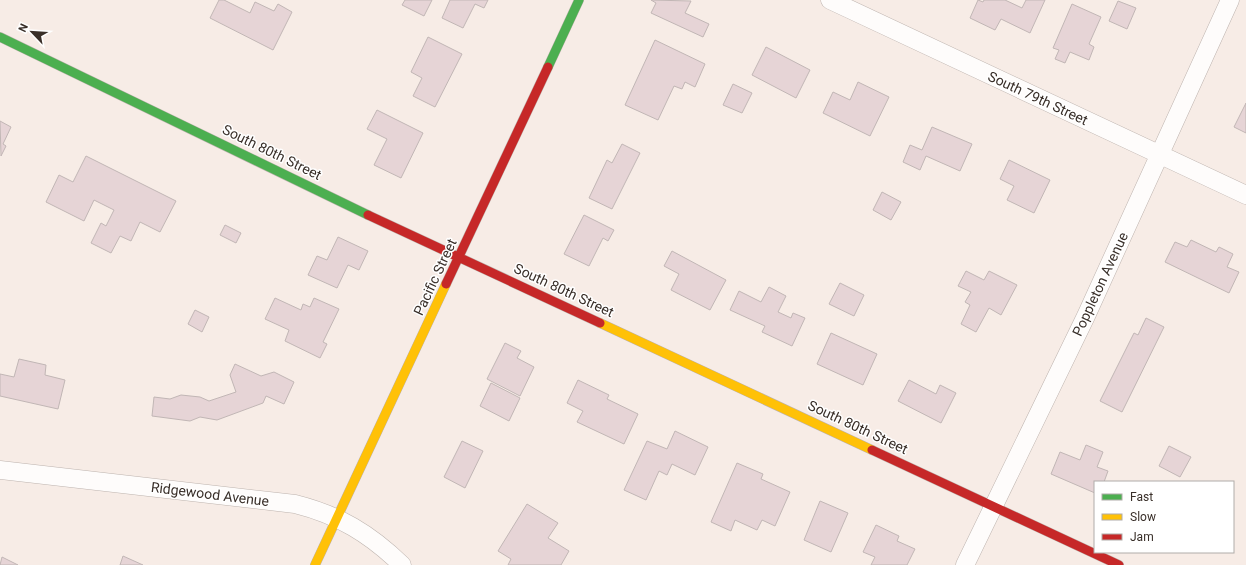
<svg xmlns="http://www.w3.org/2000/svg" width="1246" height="565" font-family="Roboto,sans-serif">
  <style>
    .building { fill: #e6d4d6; stroke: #c1b6b5 }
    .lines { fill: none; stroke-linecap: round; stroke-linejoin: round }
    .street-casing { stroke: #bdb3ae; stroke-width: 19 }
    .fast-casing { stroke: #bdb3ae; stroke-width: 10 }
    .slow-casing { stroke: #bdb3ae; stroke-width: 10 }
    .jam-casing { stroke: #bdb3ae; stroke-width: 10 }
    .street { stroke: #fefcfb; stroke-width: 18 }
    .fast { stroke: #4caf50; stroke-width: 9 }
    .slow { stroke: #ffc107; stroke-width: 9 }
    .jam { stroke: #c62828; stroke-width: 9 }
    .labels { text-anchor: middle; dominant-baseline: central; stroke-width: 3; stroke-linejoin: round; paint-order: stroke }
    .street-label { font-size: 14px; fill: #392f29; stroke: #fff }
  </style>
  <rect width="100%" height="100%" fill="#f7ece6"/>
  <!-- building -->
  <path class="building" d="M 219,0 L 224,0 L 250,13 L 255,2 L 274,11 L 278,4 L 292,12 L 273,50 L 210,18 Z
    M 405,0 L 432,0 L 424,16 L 402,5 Z
    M 450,0 L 488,0 L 484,8 L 475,4 L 463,28 L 442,18 Z
    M 651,0 L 691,1 L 685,13 L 709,24 L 703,37 L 651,13 L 656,3 Z
    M 978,0 L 983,2 L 984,0 L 1005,0 L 1022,8 L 1026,0 L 1045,0 L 1030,33 L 1001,19 L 995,30 L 970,18 Z
    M 1118,1 L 1136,8 L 1127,29 L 1109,21 Z
    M 1072,4 L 1101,17 L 1089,44 L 1094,47 L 1089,60 L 1070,52 L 1065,63 L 1055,59 L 1059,50 L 1053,48 Z
    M 428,37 L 462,54 L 435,107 L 413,96 L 422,78 L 411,72 Z
    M 655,40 L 705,64 L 695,87 L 685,82 L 682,89 L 674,86 L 658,120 L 625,105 Z
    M 766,47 L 810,70 L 796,98 L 752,75 Z
    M 858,82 L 889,97 L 870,136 L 823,113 L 833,92 L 850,100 Z
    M 733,84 L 752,93 L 742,113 L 723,105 Z
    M 1246,103 L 1246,133 L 1234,127 Z
    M 377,110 L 423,133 L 401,178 L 374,165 L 387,139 L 367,129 Z
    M 0,121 L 11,127 L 3,144 L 6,146 L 1,156 Z
    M 932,127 L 972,144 L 960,171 L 926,156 L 920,170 L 903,162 L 910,145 L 922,150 Z
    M 622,144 L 640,153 L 612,209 L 589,198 L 607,160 L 612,163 Z
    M 86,156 L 176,201 L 160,232 L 140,222 L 131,241 L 120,236 L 111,253 L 91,243 L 101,223 L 106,226 L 114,210 L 94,200 L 84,221 L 46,202 L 59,175 L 73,182 Z
    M 1009,160 L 1050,180 L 1034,213 L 1007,200 L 1014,186 L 1000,179 Z
    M 882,192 L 901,202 L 891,220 L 873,210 Z
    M 584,215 L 614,230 L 608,241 L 603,238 L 589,266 L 564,254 Z
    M 225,225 L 241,233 L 236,243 L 220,235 Z
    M 338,237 L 368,251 L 359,270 L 348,265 L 337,288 L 308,275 L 317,256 L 327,260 Z
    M 1191,240 L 1216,252 L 1219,247 L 1233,254 L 1227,267 L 1239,272 L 1229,293 L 1165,262 L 1175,242 L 1187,247 Z
    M 672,251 L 726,280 L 710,310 L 671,290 L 679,274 L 664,266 Z
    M 966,271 L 984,280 L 989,271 L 1017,285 L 1001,315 L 989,308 L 976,332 L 961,324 L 970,305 L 965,302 L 971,292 L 958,286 Z
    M 840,283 L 864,295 L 854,316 L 829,304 Z
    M 769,287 L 786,296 L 778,312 L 791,318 L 793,313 L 805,318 L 792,346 L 762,332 L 765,326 L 730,310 L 739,291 L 761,302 Z
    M 275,298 L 301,310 L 303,304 L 310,307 L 314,298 L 339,309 L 323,342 L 327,344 L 320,358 L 285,341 L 289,330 L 265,319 Z
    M 195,310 L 209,317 L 202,332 L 188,324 Z
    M 1146,318 L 1164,327 L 1122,412 L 1100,401 L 1134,333 L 1138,335 Z
    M 831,333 L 877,354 L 863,385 L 817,364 Z
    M 505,343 L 521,351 L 517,358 L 534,367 L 520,396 L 487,379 Z
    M 19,359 L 46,365 L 45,375 L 65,380 L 58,409 L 0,396 L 0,374 L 14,377 Z
    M 235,364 L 261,376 L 274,372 L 294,382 L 284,404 L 266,396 L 263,403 L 217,420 L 200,417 L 190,421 L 152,416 L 154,397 L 170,399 L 181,395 L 200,397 L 209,401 L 236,392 L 230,375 Z
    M 578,380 L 609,395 L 607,399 L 638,414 L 624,444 L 577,422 L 583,411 L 567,403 Z
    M 909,380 L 936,394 L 940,385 L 956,393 L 941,423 L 898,401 Z
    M 491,383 L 520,398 L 509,421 L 480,406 Z
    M 675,431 L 708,447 L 695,475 L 672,464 L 667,475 L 659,471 L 646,500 L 624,490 L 647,441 L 667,449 Z
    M 462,441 L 483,451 L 465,488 L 444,477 Z
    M 1086,445 L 1103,452 L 1097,467 L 1108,471 L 1104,482 L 1095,482 L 1095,493 L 1051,474 L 1060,452 L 1080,460 Z
    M 1169,446 L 1191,457 L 1180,477 L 1159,466 Z
    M 737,463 L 763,474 L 761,479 L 790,492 L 775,526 L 762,520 L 757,530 L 735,520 L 731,531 L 711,522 Z
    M 820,501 L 848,513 L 831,552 L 804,540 Z
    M 527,504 L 558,523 L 548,538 L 569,551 L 561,565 L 508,565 L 511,559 L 498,551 Z
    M 876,525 L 899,536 L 897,541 L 915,549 L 907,565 L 871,565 L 875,557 L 863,552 Z
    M 123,556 L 143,565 L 120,565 Z
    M 2,557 L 18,565 L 0,565 Z"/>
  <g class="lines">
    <defs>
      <path id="street" d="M 830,0 L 1246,195
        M 0,470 L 295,504 C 339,515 370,534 402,565
        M 965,565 L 1086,316 L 1230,0"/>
      <path id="fast" d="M 0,37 L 368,215
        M 548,67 L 579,0"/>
      <path id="slow" d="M 600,323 L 872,450
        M 315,565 L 446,284"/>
      <path id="jam" d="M 368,215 L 600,323
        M 446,284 L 548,67
        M 872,450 L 1119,565"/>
    </defs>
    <!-- street casing -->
    <use href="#street" class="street-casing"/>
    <!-- fast casing -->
    <use href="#fast" class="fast-casing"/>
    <!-- slow casing -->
    <use href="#slow" class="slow-casing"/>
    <!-- jam casing -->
    <use href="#jam" class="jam-casing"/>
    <!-- street -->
    <use href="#street" class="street"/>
    <!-- fast -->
    <use href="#fast" class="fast"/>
    <!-- slow -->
    <use href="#slow" class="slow"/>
    <!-- jam -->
    <use href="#jam" class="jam"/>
  </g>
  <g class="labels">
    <!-- street labels -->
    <g class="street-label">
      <text transform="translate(1038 98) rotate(25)">South 79th Street</text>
      <text transform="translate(272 152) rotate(26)">South 80th Street</text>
      <text transform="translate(435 277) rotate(-65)">Pacific Street</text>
      <text transform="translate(1100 284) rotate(-65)">Poppleton Avenue</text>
      <text transform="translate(564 290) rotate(25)">South 80th Street</text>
      <text transform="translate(858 427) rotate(25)">South 80th Street</text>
      <text transform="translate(210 494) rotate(7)">Ridgewood Avenue</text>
    </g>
  </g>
  <!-- legend -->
  <rect x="1094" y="481" width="140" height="72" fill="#ffffff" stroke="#b0aca9"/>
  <rect x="1102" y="494" width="20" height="6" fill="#4caf50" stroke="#b0aca9"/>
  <text x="1130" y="501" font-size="12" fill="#392f29">Fast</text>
  <rect x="1102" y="514" width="20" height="6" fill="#ffc107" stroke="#b0aca9"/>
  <text x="1130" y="521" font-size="12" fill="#392f29">Slow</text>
  <rect x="1102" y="534" width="20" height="6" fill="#c62828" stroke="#b0aca9"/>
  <text x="1130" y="541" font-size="12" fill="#392f29">Jam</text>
  <!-- north arrow -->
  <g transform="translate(32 32) rotate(295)" stroke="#ffffff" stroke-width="3" paint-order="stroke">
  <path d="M0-3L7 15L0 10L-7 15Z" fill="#392f29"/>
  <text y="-6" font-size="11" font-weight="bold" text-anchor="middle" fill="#392f29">N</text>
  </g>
</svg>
